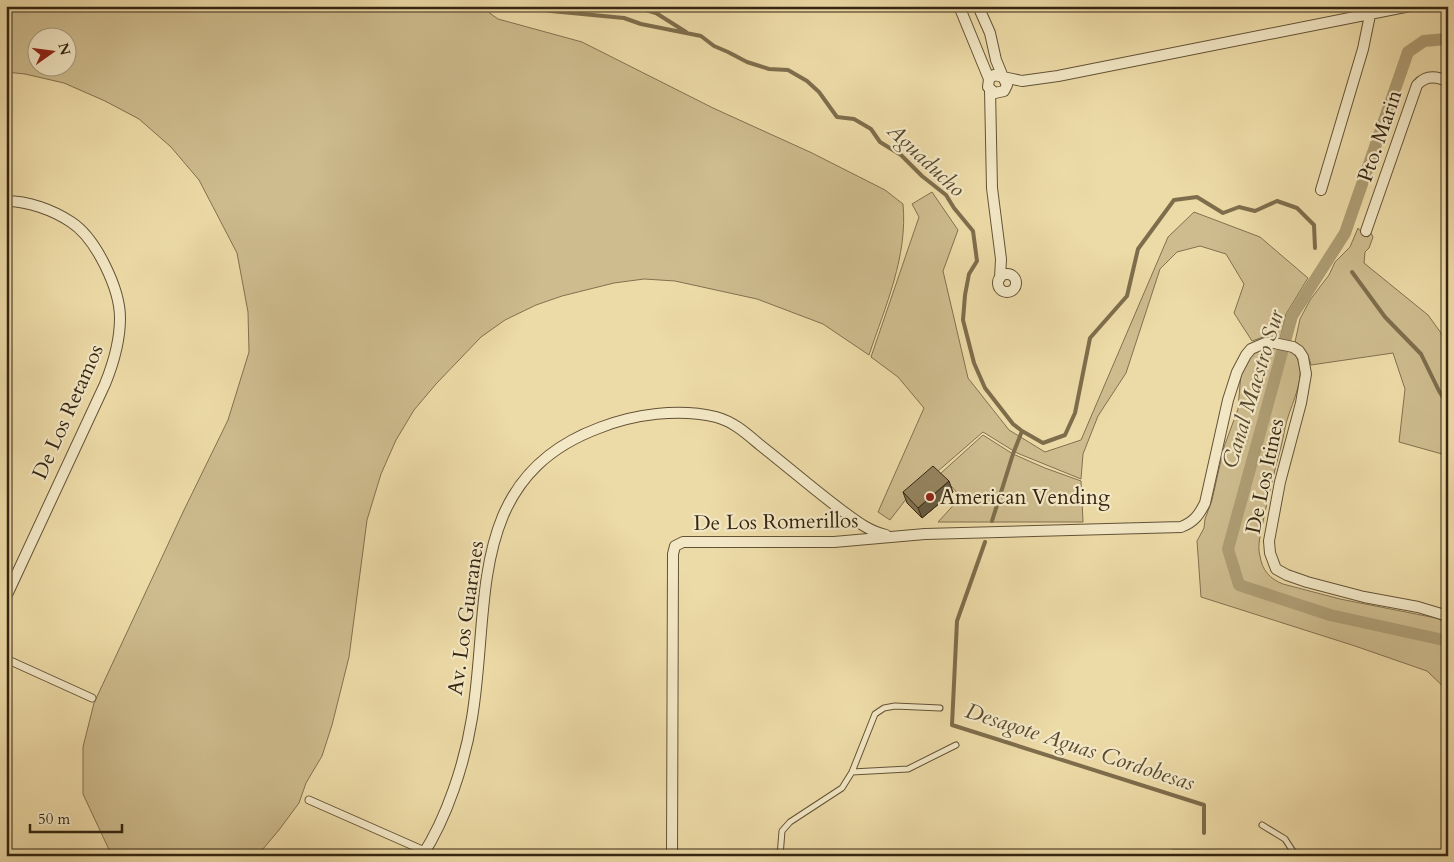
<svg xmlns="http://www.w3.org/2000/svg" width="1454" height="862" font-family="Cardo,serif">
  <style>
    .green { fill: #cebc8e; stroke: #827050; fill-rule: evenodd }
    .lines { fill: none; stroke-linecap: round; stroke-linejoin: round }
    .stream { stroke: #7e6d4c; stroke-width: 4 }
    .canal { stroke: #ae9d74; stroke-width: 12 }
    .service-casing { stroke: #635236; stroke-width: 7 }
    .pedestrian-casing { stroke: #635236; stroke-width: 9 }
    .minor-casing { stroke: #635236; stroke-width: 12 }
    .service { stroke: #f3e8c6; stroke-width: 5 }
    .pedestrian { stroke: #f3e8c6; stroke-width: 7 }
    .minor { stroke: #f3e8c6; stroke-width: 10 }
    .wall { fill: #807252; stroke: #352511 }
    .shaded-wall { fill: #685c42; stroke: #352511 }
    .building { fill: #95845f; stroke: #352511 }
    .poi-dot { fill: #8f2418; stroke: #f3e8c6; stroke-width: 2 }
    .labels { text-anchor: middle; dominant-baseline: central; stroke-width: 4.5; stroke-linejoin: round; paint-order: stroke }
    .street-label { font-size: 21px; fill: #352511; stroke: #f3e8c6 }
    .poi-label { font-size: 21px; fill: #352511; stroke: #f3e8c6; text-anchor: start }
    .water-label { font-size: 22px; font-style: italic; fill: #59492f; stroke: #f3e8c6 }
  </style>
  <rect width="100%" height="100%" fill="#eddba7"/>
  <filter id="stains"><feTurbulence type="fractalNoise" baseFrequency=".004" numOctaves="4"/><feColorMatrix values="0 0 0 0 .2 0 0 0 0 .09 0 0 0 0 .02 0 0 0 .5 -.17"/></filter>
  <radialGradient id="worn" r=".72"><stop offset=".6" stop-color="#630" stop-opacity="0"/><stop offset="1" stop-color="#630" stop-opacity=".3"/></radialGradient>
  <!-- green -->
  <path class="green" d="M 6,6 L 480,6 L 498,19 L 582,42 L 713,108 L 812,153 L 885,190 L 903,204 C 908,256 885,307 869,355 L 823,324 L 757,299 L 675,281 L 644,279 L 614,283 L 562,296 L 536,305 L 505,320 L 481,337 L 436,384 L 414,410 L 396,440 L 381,474 L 367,520 L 349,657 L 332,725 L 322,756 L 306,783 L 299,803 L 279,830 L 257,856 L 112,856 L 83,794 L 83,747 L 94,703 L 184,510 L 228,420 L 249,352 L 248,312 L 237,253 L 199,180 L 171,147 L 139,119 L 105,101 L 64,83 L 25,74 L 6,72 ZM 38,38 L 68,38 L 68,68 L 38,68 Z
    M 932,192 L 958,230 L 943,271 L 968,378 L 1009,430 L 1045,452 L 1081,440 L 1168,237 L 1194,212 L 1260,237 L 1308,278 L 1286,314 L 1280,339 L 1266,336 L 1252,341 L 1234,313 L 1244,284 L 1226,254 L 1200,246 L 1177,252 L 1160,269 L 1126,373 L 1098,416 L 1083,454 L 1081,479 L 1017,453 L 983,432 L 907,498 L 890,520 L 878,512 L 924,408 L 898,377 L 871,357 L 919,217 L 912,204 Z
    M 1358,228 L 1364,236 L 1368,237 L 1371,233 L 1373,237 L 1369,248 L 1365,252 L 1364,263 L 1428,315 L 1441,333 L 1448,347 L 1448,460 L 1442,454 L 1399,442 L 1405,389 L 1393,353 L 1311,365 C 1308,354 1305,348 1295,342 L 1300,319 L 1310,300 L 1329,275 L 1335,262 L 1350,247 Z
    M 1274,347 C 1282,349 1293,350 1297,358 C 1306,373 1294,399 1289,414 C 1285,424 1284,436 1281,447 C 1274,472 1268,497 1263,522 C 1261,533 1257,545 1260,556 C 1262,570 1270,579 1283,584 L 1340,599 L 1436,618 L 1448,623 L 1448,691 L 1427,671 L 1355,646 L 1201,597 L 1197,541 L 1204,528 L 1205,519 L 1212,500 L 1224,447 L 1238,409 L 1241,373 L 1247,361 L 1255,352 L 1262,348 Z
    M 983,435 L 1013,454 L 1045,468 L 1081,481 L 1083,522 L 938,522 L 961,497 L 940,474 Z"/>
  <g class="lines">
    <!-- stream -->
    <path class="stream" d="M 523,6 L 551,11 L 624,18 L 641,24 L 701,36 L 714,46 L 728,52 L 747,62 L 769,69 L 788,70 L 807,81 L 819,92 L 837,117 L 854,119 L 871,129 L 880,142 L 901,155 L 922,176 L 946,195 L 954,208 L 973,231 L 977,261 L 969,274 L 965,295 L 963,320 L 974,363 L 985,388 L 1013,424 L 1022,431
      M 632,6 L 656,13 L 686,32
      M 1352,272 L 1385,317 L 1421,354 L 1439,391 L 1448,405
      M 992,521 L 1013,454 L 1022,431 L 1043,443 L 1065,435 L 1075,413 L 1090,338 L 1127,296 L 1138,249 L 1174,200 L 1197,197 L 1223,213 L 1239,207 L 1255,211 L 1277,201 L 1297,208 L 1314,225 L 1315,248
      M 985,542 L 957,621 L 952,725 L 1204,805 L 1204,833"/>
    <!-- canal -->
    <path class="canal" d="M 1448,40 L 1446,39 L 1424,41 L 1408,52 L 1345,233 L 1292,316 L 1228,549 L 1239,585 L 1330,615 L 1448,641"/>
    <defs>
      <path id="service" d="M 852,772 L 908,769 L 956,745
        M 1262,825 L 1285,839 L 1296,856
        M 780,856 L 782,831 L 790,822 L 842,788 L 852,772 L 875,714 L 884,708 L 895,706 L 940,708"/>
      <path id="pedestrian" d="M 6,659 L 92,698
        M 309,800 L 436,856"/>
      <path id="minor" d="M 959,6 L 989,79 L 988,87 L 995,93 L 1004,91 L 1007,85 L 1003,77 L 994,75 L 989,79
        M 978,6 L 990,33 L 996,60 L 1003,77 L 1022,81 L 1058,76 L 1410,6
        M 990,90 L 992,188 L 1001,259 L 1000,278
        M 1321,190 L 1363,49 L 1370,15
        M 6,201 C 28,201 53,210 71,222 C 96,238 120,289 120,318 C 120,342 114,362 105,384 L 6,597
        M 1366,231 L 1417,85 C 1426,75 1437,76 1448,82
        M998 283a9 9 0 1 1 18 0a9 9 0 1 1-18 0Z
        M 422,856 C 447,818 465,762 472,718 C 491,603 465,478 599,428 C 634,414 679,408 716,417 C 734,422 746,433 760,445 C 787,466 813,489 840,509 C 855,520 868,531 886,535
        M 672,856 L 673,554 L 675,546 L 683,542 L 834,542 L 925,534 L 1181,527 C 1194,522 1199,515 1205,503 L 1228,400 L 1237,372 L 1246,355 L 1251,349 L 1265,343 L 1274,343 L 1293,347 L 1299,351 L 1303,357 L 1306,374 L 1301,403 L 1280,482 L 1269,541 L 1270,553 L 1276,569 L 1287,575 L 1307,582 L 1364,597 L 1418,607 L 1448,616"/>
    </defs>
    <!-- service casing -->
    <use href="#service" class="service-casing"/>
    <!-- pedestrian casing -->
    <use href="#pedestrian" class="pedestrian-casing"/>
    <!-- minor casing -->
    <use href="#minor" class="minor-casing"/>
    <!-- service -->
    <use href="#service" class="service"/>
    <!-- pedestrian -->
    <use href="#pedestrian" class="pedestrian"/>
    <!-- minor -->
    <use href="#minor" class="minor"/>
  </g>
  <!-- wall -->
  <path class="wall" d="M 903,492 L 953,492 L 922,518 L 907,503 Z"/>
  <!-- shaded-wall -->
  <path class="shaded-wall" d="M 949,481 L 953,492 L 922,518 L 918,508 Z"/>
  <!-- building -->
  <path class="building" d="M 933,466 L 949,481 L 918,508 L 903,492 Z
    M 1172,850 L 1277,851 L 1277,856 L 1172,856 Z"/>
  <!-- markers -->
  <circle class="poi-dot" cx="930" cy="497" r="5"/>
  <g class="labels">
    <!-- street labels -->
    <g class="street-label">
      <text transform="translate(1380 136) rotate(-71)">Pto. Marin</text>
      <text transform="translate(68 412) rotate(-66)">De Los Retamos</text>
      <text transform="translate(1265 476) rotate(-78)">De Los Itines</text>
      <text transform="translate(776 522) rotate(-1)">De Los Romerillos</text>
      <text transform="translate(466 618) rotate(-82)">Av. Los Guaranes</text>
    </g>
    <!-- poi labels -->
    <g class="poi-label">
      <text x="940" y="497">American Vending</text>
    </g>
    <!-- water labels -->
    <g class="water-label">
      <text transform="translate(926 160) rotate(43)">Aguaducho</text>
      <text transform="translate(1253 389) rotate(-73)">Canal Maestro Sur</text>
      <text transform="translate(1080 747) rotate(18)">Desagote Aguas Cordobesas</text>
    </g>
  </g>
  <!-- margin -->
  <rect width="1454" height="862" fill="none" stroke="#eddba7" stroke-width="25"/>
  <rect x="8" y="8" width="1439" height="847" fill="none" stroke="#352511" stroke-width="2.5"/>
  <rect x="12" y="12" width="1429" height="837" fill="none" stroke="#352511"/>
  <!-- north arrow -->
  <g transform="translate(52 52) rotate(76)"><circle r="24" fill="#f3e8c6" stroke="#a79a7e"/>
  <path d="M0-4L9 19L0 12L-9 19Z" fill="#8f2418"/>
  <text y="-8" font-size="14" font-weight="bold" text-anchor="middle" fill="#352511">N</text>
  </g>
  <!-- scale -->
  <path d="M30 824v8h92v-8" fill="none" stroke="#352511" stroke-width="2.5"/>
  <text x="38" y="824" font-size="15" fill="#352511" stroke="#f3e8c6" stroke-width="4" paint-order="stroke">50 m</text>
  <rect width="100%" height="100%" filter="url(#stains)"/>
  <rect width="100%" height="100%" fill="url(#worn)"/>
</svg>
